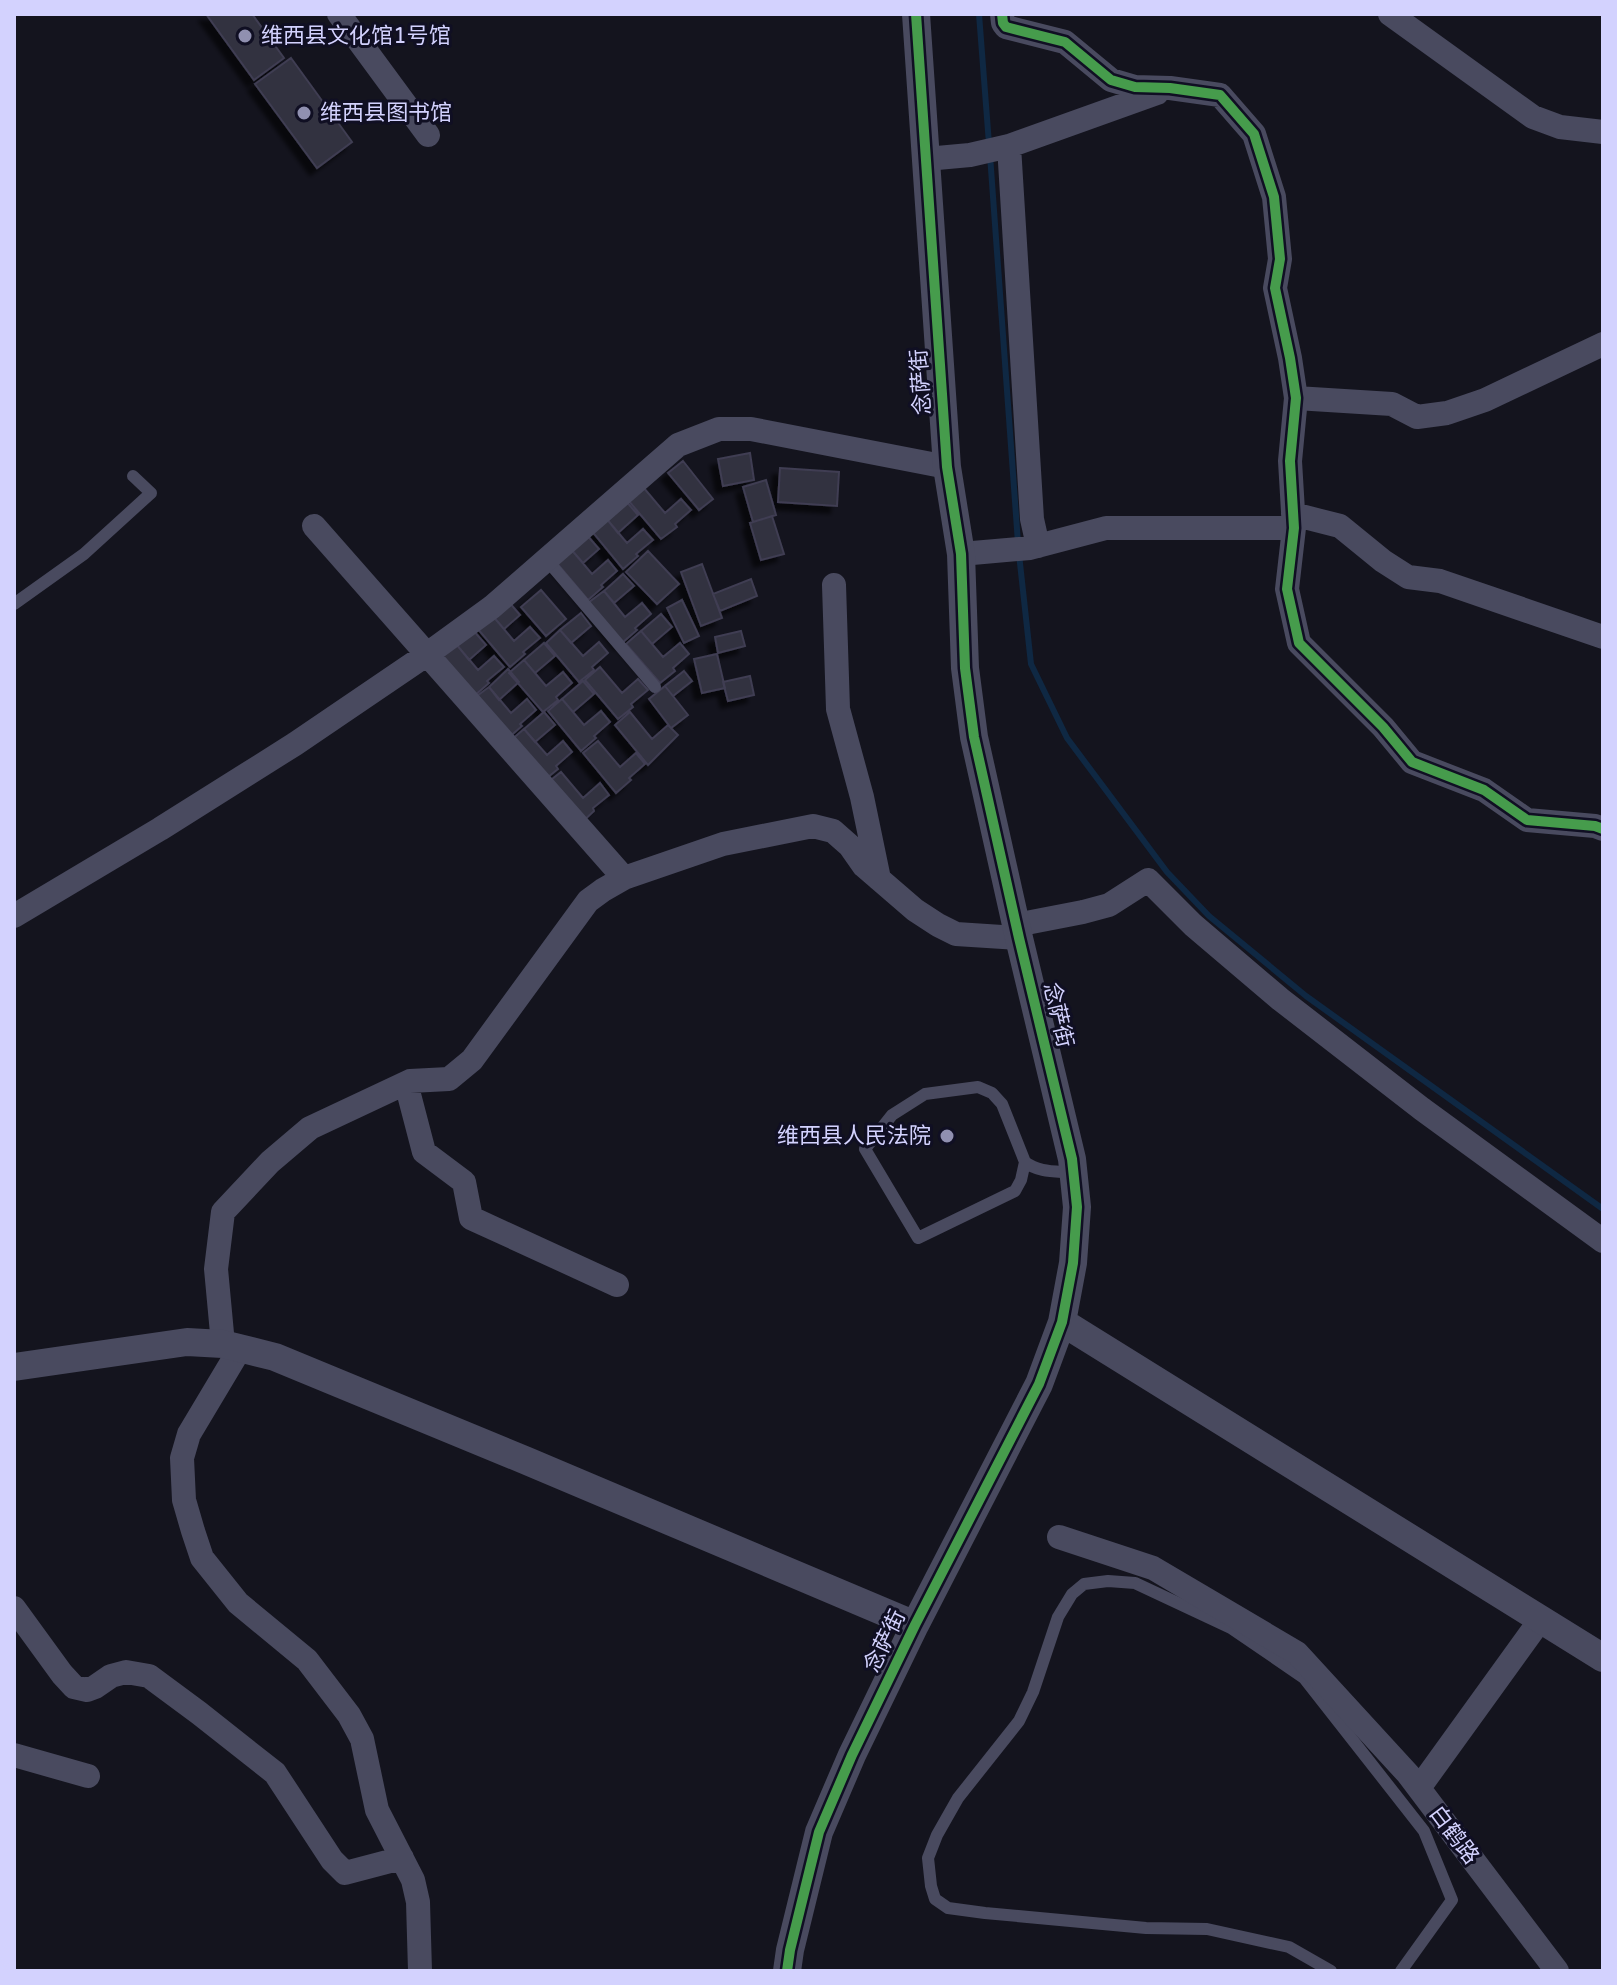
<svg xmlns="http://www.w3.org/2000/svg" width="1617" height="1985" font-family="'Varela Round','Noto Sans SC',sans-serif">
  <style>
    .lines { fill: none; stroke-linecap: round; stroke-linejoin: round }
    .stream { stroke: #0f2843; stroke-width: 6 }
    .building { fill: #323141; stroke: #3f3e52; stroke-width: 2; filter: url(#shadow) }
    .service { stroke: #494a5f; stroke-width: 12 }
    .minor { stroke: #494a5f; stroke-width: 24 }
    .tertiary { stroke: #494a5f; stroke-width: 28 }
    .cycleway-casing { stroke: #100f23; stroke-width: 15 }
    .cycleway { stroke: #469c4c; stroke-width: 10 }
    .poi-dot { fill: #9090b0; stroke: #100f23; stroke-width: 3 }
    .labels { text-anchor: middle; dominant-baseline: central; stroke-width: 6; stroke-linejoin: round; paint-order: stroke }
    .poi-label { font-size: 22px; fill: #d3d2fe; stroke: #100f23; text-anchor: start }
    .street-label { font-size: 22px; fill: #d3d2fe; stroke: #100f23 }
  </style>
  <defs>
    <filter id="shadow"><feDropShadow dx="-7" dy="7" stdDeviation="2" flood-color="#0009"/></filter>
  </defs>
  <rect width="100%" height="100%" fill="#14141e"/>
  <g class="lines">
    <!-- stream -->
    <path class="stream" d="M 979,14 L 989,144
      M 990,155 L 1018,543
      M 1019,554 L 1031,664 L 1067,738 L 1167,872 L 1209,916 L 1306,996 L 1603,1209"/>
  </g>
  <!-- building -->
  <path class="building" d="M 206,14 L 252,14 L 284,58 L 254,80 Z
    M 291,58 L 352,142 L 317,168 L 255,84 Z
    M 750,453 L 754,480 L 723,486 L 718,459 Z
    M 683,461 L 713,499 L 699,510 L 668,473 Z
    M 780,468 L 839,472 L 837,506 L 778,502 Z
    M 766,480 L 776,515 L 753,522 L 743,487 Z
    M 643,487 L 665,513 L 681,499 L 691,510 L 675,524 L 677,527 L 661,539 L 628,500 Z
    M 625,500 L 638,515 L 618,533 L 605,517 Z
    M 772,516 L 784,554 L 761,560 L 750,523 Z
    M 605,517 L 627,543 L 643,529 L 653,540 L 636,554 L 638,556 L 623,569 L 590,529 Z
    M 586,534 L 599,549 L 583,563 L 570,548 Z
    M 570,548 L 592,574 L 608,560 L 617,571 L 601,585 L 603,587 L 588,600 L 555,561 Z
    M 648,551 L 679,584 L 657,604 L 626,572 Z
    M 702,564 L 722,618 L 701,626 L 681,572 Z
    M 623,574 L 634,586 L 614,603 L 604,591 Z
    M 751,579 L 757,596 L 720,611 L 713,594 Z
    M 541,590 L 566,619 L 546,636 L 521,607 Z
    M 604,591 L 625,617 L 642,603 L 651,614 L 635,628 L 637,630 L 622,643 L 588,603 Z
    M 682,600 L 699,636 L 684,643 L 667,608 Z
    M 508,601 L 520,615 L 504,629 L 492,615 Z
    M 581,613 L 591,626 L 571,643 L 560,630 Z
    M 661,614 L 672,627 L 652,644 L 641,631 Z
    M 492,615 L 514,641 L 530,627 L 540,638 L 523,652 L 525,654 L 510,667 L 477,628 Z
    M 473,630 L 486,645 L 469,660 L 456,644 Z
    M 560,630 L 583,656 L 599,642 L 608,653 L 592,667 L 594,670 L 579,682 L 546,643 Z
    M 641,631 L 663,657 L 680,643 L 689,654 L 673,668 L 675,671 L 660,683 L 626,644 Z
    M 741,631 L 745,646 L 718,653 L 715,637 Z
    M 544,643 L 555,656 L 535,673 L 524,660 Z
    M 456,644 L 478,670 L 494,656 L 504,667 L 487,681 L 489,683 L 474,696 L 441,657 Z
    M 717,654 L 725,688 L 702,693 L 694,659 Z
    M 524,660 L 546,686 L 563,672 L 572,683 L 556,697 L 558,700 L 543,712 L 509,673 Z
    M 600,667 L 622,693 L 638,679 L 648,690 L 631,704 L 633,707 L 618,719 L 585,680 Z
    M 508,669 L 519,682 L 499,700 L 489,687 Z
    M 684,671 L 692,681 L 673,696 L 665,686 Z
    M 750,676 L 754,695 L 728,701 L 723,682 Z
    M 583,681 L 594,694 L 573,712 L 562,699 Z
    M 665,686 L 688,715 L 671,728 L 649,699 Z
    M 489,687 L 511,713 L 527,699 L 536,710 L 520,724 L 522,726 L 507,739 L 473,699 Z
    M 562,699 L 584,725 L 601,711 L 610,722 L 594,736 L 596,738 L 581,751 L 548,711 Z
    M 544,712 L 555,725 L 535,742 L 524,729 Z
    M 630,712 L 652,739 L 668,725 L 678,735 L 648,765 L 615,725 Z
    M 524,729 L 547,755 L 563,741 L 572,752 L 556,766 L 558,769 L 543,781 L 509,742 Z
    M 598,741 L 620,767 L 636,753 L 645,764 L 629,778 L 631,780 L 616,793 L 583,753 Z
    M 561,772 L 583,798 L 600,783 L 609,795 L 593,808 L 594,811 L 580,824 L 546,784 Z"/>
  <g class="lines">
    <!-- service -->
    <path class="service" d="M 546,559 L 655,687
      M 14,604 L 84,554 L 151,493 L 133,476
      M 1025,1162 L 1021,1180 L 1015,1191 L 918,1238 L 865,1149 L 892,1115 L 925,1094 L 978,1087 L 992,1093 L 1002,1104 L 1025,1162 C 1039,1173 1057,1171 1074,1173
      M 1331,1971 L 1289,1947 L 1207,1929 L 1146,1928 L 985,1913 L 948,1908 L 935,1899 L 931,1886 L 928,1858 L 937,1835 L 958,1798 L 1019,1721 L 1033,1692 L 1058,1617 L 1072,1594 L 1084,1584 L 1108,1581 L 1135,1583 L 1231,1628 L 1304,1678 L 1424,1831 L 1452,1900 L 1401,1971"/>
    <!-- minor -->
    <path class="minor" d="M 339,14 L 428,135
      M 1002,14 L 1003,23 L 1006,27 L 1065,42 L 1111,80 L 1135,87 L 1170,88 L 1220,95 L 1254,134 L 1274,197 L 1280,259 L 1275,288 L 1290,358 L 1296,398 L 1290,461 L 1294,528 L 1287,589 L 1299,643 L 1383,727 L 1412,762 L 1484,790 L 1527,820 L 1595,826 L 1603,829
      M 1390,14 L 1533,117 L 1560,127 L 1603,132
      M 1009,146 L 1032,519 L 1038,546
      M 926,159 L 970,155 L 1009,146 L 1157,93
      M 1296,398 L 1392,404 L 1417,417 L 1447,413 L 1485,400 L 1603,344
      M 1293,514 L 1340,526 L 1383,561 L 1408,577 L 1440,581 L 1603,637
      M 314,526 L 624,878
      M 961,554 L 1030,548 L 1106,528 L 1294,528
      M 834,585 L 838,709 L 862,797 L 879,879
      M 14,916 L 160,829 L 295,744 L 426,655 L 492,607 L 678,445 L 719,429 L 751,429 L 947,467
      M 1016,925 L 1083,912 L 1109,905 L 1148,880 L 1193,925 L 1280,999 L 1422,1109 L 1603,1241
      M 406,1083 L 424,1152 L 464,1182 L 471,1218 L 617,1285
      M 223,1344 L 216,1269 L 223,1212 L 270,1162 L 310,1128 L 410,1081 L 449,1079 L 472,1060 L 588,901 L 603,890 L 624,878 L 723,844 L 813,826 L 833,831 L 850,846 L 864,866 L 915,910 L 938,925 L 956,934 L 1019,938
      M 241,1347 L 189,1434 L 182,1458 L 184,1500 L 193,1531 L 202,1558 L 238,1603 L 307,1660 L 349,1715 L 362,1739 L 377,1810 L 413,1880 L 418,1902 L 420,1971
      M 1059,1537 L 1153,1568 L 1297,1653 L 1408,1774 L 1557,1971
      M 14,1608 L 62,1674 L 74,1687 L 87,1690 L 95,1687 L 111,1676 L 126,1672 L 149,1676 L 199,1713 L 275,1773 L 332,1860 L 345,1873 L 402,1858
      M 14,1755 L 88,1776
      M 1419,1788 L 1541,1619"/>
    <!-- tertiary -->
    <path class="tertiary" d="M 1062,1322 L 1603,1658
      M 14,1367 L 187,1342 L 223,1344 L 275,1357 L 527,1461 L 915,1625
      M 787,1971 L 790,1950 L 819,1832 L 852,1755 L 915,1625 L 1039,1384 L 1062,1322 L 1073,1263 L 1077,1207 L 1072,1159 L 1019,938 L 974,737 L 965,668 L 961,554 L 947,467 L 916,14"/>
    <defs>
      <path id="cycleway" d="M 1002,14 L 1003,23 L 1006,27 L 1065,42 L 1111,80 L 1135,87 L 1170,88 L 1220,95 L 1254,134 L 1274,197 L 1280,259 L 1275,288 L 1290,358 L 1296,398 L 1290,461 L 1294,528 L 1287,589 L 1299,643 L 1383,727 L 1412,762 L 1484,790 L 1527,820 L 1595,826 L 1603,829
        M 787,1971 L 790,1950 L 819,1832 L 852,1755 L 915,1625 L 1039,1384 L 1062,1322 L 1073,1263 L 1077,1207 L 1072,1159 L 1019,938 L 974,737 L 965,668 L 961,554 L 947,467 L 916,14"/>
    </defs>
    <!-- cycleway casing -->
    <use href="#cycleway" class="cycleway-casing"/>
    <!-- cycleway -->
    <use href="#cycleway" class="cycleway"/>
  </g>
  <!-- markers -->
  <g class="poi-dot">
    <circle cx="245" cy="36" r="8"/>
    <circle cx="304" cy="113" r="8"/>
    <circle cx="947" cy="1136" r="8"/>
  </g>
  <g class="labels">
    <!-- poi labels -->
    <g class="poi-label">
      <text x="261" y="36">维西县文化馆1号馆</text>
      <text x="320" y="113">维西县图书馆</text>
      <text x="931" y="1136" text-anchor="end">维西县人民法院</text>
    </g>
    <!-- street labels -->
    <g class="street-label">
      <text transform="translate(921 382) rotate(-94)">念萨街</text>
      <text transform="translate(1058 1015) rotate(77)">念萨街</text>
      <text transform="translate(885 1641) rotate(-64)">念萨街</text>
      <text transform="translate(1454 1835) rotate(53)">白鹤路</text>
    </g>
  </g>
  <!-- border -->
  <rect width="1617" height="1985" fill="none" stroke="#d3d2fe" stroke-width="32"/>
</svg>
